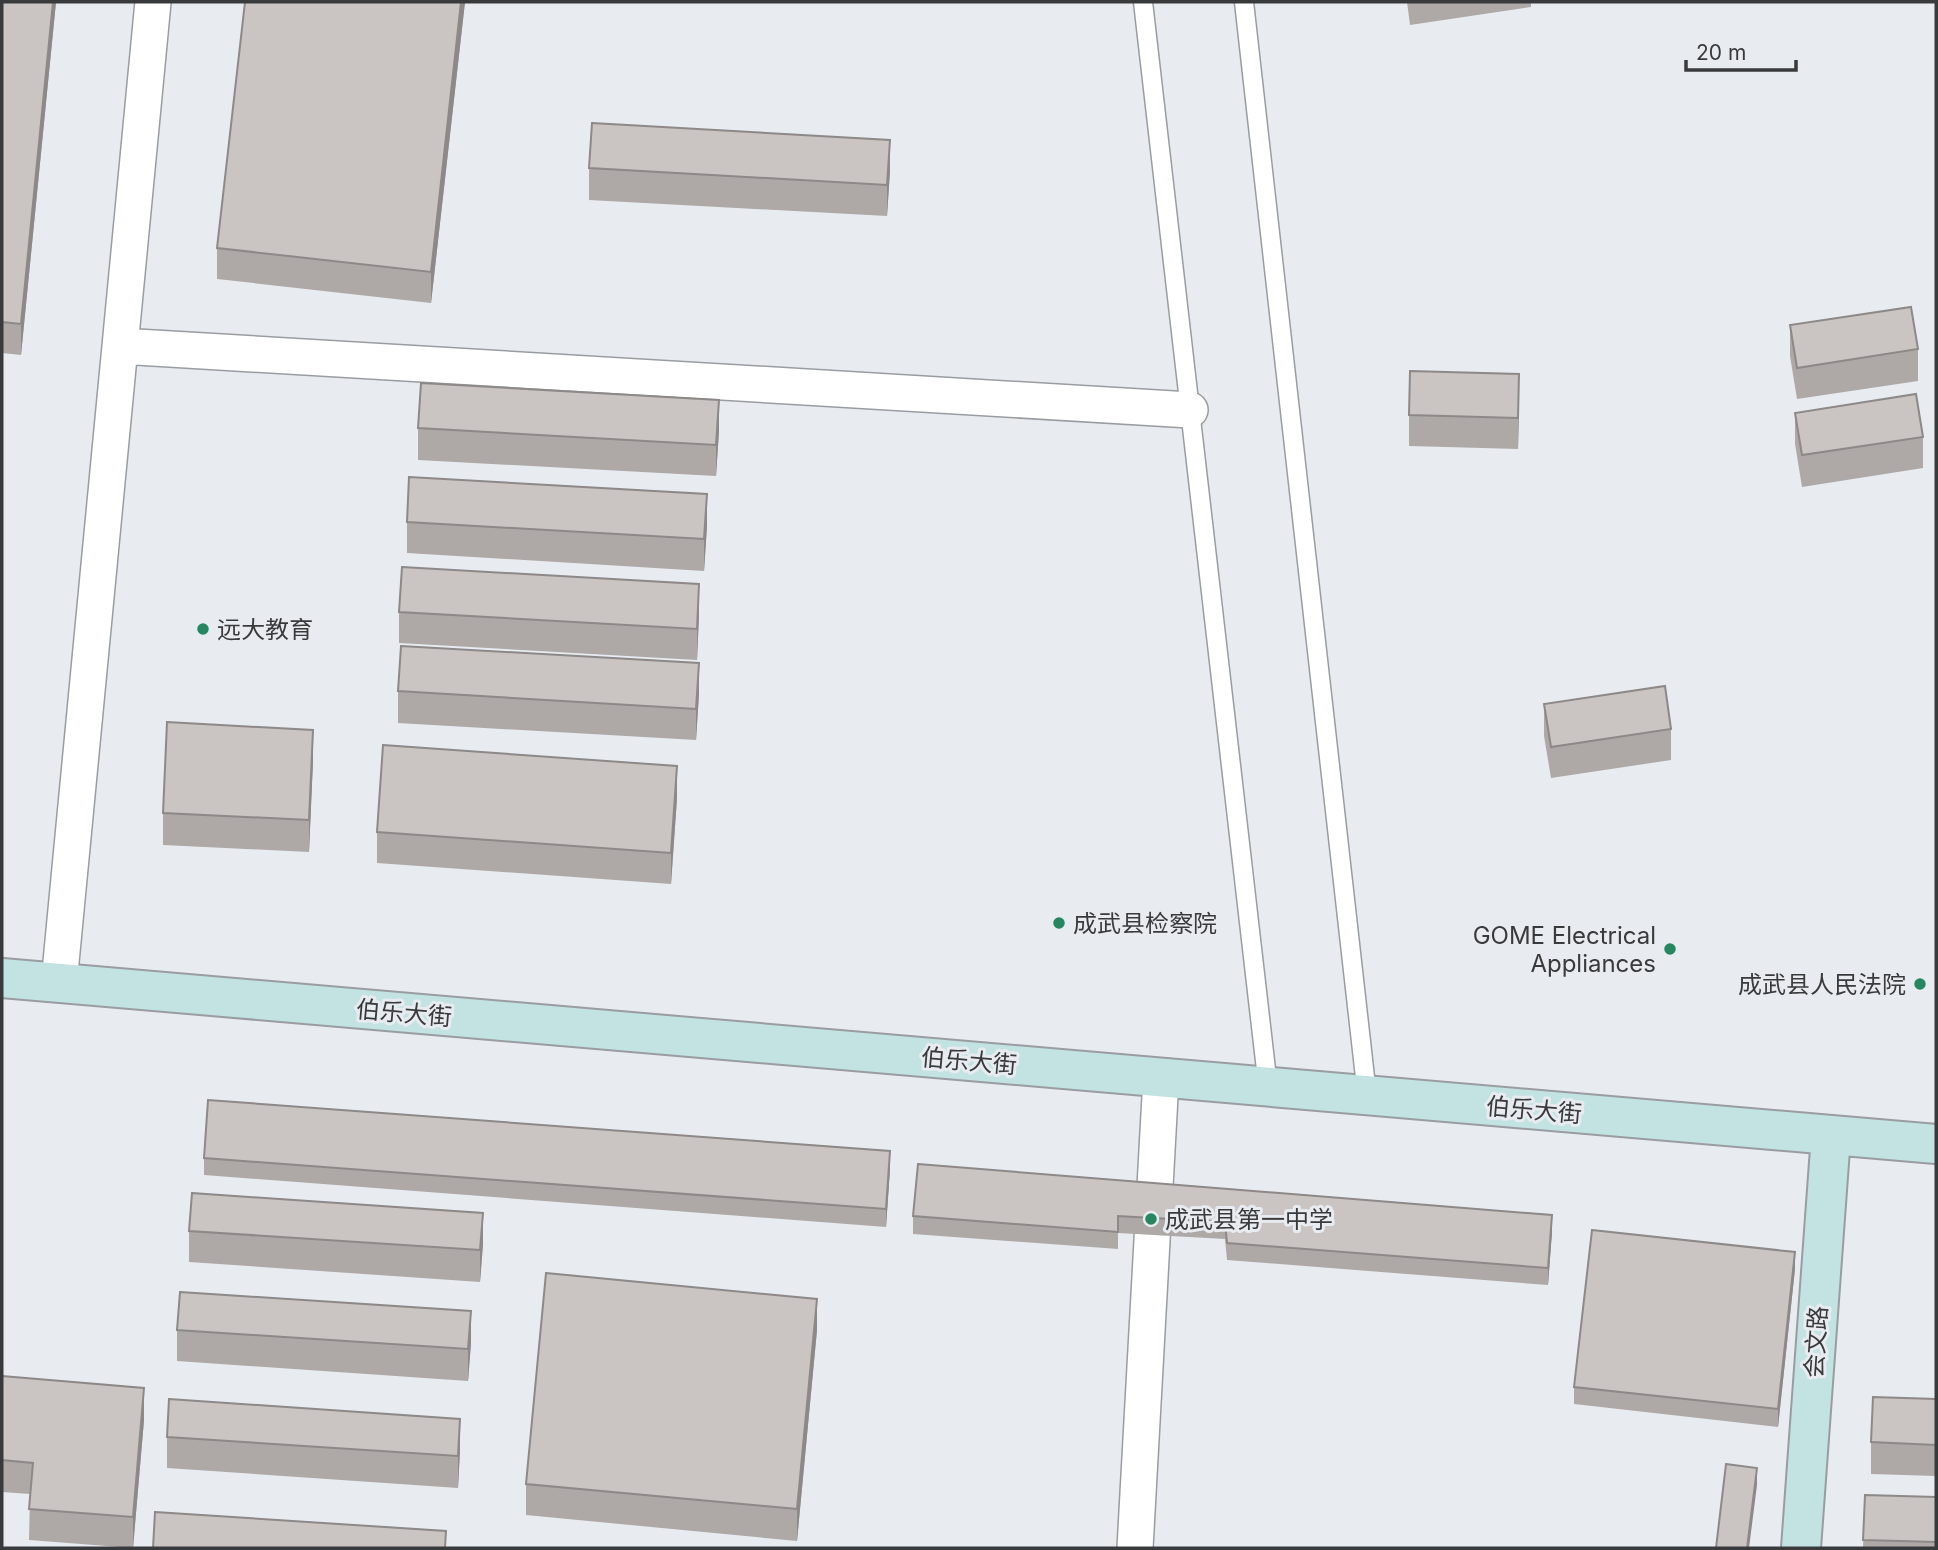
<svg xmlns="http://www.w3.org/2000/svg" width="1938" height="1550" font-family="Inter,'Noto Sans SC',sans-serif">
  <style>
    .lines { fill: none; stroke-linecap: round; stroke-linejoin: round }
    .lane-casing { stroke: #999da1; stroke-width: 21 }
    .street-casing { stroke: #999da1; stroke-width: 38 }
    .secondary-casing { stroke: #999da1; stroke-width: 42 }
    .lane { stroke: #fff; stroke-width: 18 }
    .street { stroke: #fff; stroke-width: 35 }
    .secondary { stroke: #c3e2e2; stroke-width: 38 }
    .wall { fill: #aea9a7 }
    .shaded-wall { fill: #8d8988 }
    .building { fill: #cac4c2; stroke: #8d8988; stroke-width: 2 }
    .poi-dot { fill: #25865f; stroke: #e8ecf1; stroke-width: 2.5 }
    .labels { text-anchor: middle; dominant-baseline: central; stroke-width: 6; stroke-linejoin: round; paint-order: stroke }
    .poi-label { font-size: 24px; fill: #393a3c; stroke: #e8ecf1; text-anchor: start }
    .street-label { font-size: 24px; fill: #393a3c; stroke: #e8ecf1 }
  </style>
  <rect width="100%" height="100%" fill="#e8ecf1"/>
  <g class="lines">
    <defs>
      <path id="lane" d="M 1143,2 L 1268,1087
        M 1244,2 L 1367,1095"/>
      <path id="street" d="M 120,346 L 1190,410
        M 59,983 L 153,2
        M 1135,1548 L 1161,1078"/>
      <path id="secondary" d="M 2,978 L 1936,1144
        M 1801,1548 L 1831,1135"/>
    </defs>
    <!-- lane casing -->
    <use href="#lane" class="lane-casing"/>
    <!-- street casing -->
    <use href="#street" class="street-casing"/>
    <!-- secondary casing -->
    <use href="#secondary" class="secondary-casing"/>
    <!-- lane -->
    <use href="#lane" class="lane"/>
    <!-- street -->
    <use href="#street" class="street"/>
    <!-- secondary -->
    <use href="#secondary" class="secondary"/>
  </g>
  <!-- wall -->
  <path class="wall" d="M 2,2 L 56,2 L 21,355 L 2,353 Z
    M 465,2 L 431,303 L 217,279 L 217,248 Z
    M 1407,2 L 1531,2 L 1531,7 L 1410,25 Z
    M 589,168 L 890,171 L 887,216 L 589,200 Z
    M 1790,325 L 1918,349 L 1918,381 L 1797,399 L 1790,356 Z
    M 1519,405 L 1518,449 L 1409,446 L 1409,415 Z
    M 1795,413 L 1923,437 L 1923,468 L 1802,487 L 1795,444 Z
    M 418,428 L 719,431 L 716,476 L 418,460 Z
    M 407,522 L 707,526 L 704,571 L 407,553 Z
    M 399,612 L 699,615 L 697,660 L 399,643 Z
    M 398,691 L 699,694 L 696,740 L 398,723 Z
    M 1544,704 L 1671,729 L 1671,760 L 1551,778 L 1544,736 Z
    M 313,761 L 309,852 L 163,845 L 163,813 Z
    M 677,798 L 671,884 L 377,863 L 377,832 Z
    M 204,1158 L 890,1169 L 886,1227 L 204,1175 Z
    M 918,1164 L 1552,1232 L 1548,1285 L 1227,1260 L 1225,1239 L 1118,1233 L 1118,1249 L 913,1234 L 913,1216 Z
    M 189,1231 L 483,1244 L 480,1282 L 189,1262 Z
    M 1795,1269 L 1778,1427 L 1574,1404 L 1574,1387 Z
    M 177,1330 L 471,1343 L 468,1381 L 177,1361 Z
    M 817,1330 L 797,1541 L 526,1515 L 526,1484 Z
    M 2,1376 L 144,1420 L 133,1548 L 29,1540 L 30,1494 L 2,1492 Z
    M 1936,1399 L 1936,1476 L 1871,1474 L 1871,1442 Z
    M 167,1437 L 460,1450 L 458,1488 L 167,1468 Z
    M 1865,1495 L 1936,1497 L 1936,1548 L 1863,1548 Z"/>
  <!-- shaded-wall -->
  <path class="shaded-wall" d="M 53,2 L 56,2 L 21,355 L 21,324 Z
    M 461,2 L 465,2 L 431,303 L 431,272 Z
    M 890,140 L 890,171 L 887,216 L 887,185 Z
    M 1519,374 L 1519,405 L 1518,449 L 1518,418 Z
    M 719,400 L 719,431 L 716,476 L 716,445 Z
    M 707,494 L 707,526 L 704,571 L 704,539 Z
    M 699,584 L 699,615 L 697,660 L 697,629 Z
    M 699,663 L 699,694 L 696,740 L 696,709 Z
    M 313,730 L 313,761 L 309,852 L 309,820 Z
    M 677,766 L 677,798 L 671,884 L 671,853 Z
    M 890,1151 L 890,1169 L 886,1227 L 886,1209 Z
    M 483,1213 L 483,1244 L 480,1282 L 480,1250 Z
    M 1552,1215 L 1552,1232 L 1548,1285 L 1548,1268 Z
    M 1795,1252 L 1795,1269 L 1778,1427 L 1778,1409 Z
    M 817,1299 L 817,1330 L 797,1541 L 797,1509 Z
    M 471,1311 L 471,1343 L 468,1381 L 468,1349 Z
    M 144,1388 L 144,1420 L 133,1548 L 133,1517 Z
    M 460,1419 L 460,1450 L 458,1488 L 458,1456 Z
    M 1757,1468 L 1757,1485 L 1749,1548 L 1747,1548 Z"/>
  <!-- building -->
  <path class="building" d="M 2,2 L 53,2 L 21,324 L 2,322 Z
    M 245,2 L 461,2 L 431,272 L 217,248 Z
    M 592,123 L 890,140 L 887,185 L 589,168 Z
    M 1911,307 L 1918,349 L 1797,368 L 1790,325 Z
    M 1410,371 L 1519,374 L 1518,418 L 1409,415 Z
    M 421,383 L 719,400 L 716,445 L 418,428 Z
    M 1916,394 L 1923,437 L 1802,455 L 1795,413 Z
    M 409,477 L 707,494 L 704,539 L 407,522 Z
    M 402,567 L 699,584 L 697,629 L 399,612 Z
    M 401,646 L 699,663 L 696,709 L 398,691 Z
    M 1665,686 L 1671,729 L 1551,747 L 1544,704 Z
    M 167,722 L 313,730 L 309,820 L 163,813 Z
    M 383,745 L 677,766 L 671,853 L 377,832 Z
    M 208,1100 L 890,1151 L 886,1209 L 204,1158 Z
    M 918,1164 L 1552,1215 L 1548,1268 L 1227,1243 L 1225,1222 L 1118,1216 L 1118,1232 L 913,1216 Z
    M 192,1193 L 483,1213 L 480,1250 L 189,1231 Z
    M 1592,1230 L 1795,1252 L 1778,1409 L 1574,1387 Z
    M 546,1273 L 817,1299 L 797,1509 L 526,1484 Z
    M 180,1292 L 471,1311 L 468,1349 L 177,1330 Z
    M 2,1376 L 144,1388 L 133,1517 L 29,1509 L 33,1463 L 2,1460 Z
    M 1873,1397 L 1936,1399 L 1936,1445 L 1871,1442 Z
    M 169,1399 L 460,1419 L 458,1456 L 167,1437 Z
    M 1726,1464 L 1757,1468 L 1747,1548 L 1716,1548 Z
    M 1865,1495 L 1936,1497 L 1936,1542 L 1863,1540 Z
    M 155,1512 L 446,1531 L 445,1548 L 153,1548 Z"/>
  <!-- markers -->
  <g class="poi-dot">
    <circle cx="203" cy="629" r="7"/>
    <circle cx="1059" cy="923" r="7"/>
    <circle cx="1670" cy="949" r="7"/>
    <circle cx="1920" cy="984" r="7"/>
    <circle cx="1151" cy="1219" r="7"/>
  </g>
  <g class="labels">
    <!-- poi labels -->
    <g class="poi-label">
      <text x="217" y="629">远大教育</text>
      <text x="1073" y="923">成武县检察院</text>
      <text x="1656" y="935" text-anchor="end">GOME Electrical<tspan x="1656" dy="28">Appliances</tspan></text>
      <text x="1906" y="984" text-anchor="end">成武县人民法院</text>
      <text x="1165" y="1219">成武县第一中学</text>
    </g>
    <!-- street labels -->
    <g class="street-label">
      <text transform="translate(404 1013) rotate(5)">伯乐大街</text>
      <text transform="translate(969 1061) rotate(5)">伯乐大街</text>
      <text transform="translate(1534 1110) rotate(5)">伯乐大街</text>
      <text transform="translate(1816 1342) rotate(-86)">会文路</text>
    </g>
  </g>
  <!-- border -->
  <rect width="1938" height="1550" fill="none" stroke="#393a3c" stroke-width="7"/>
  <!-- scale -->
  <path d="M1686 60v10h110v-10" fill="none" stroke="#393a3c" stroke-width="3.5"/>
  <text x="1696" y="60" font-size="21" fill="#393a3c" stroke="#e8ecf1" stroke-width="5" paint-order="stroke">20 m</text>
</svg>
